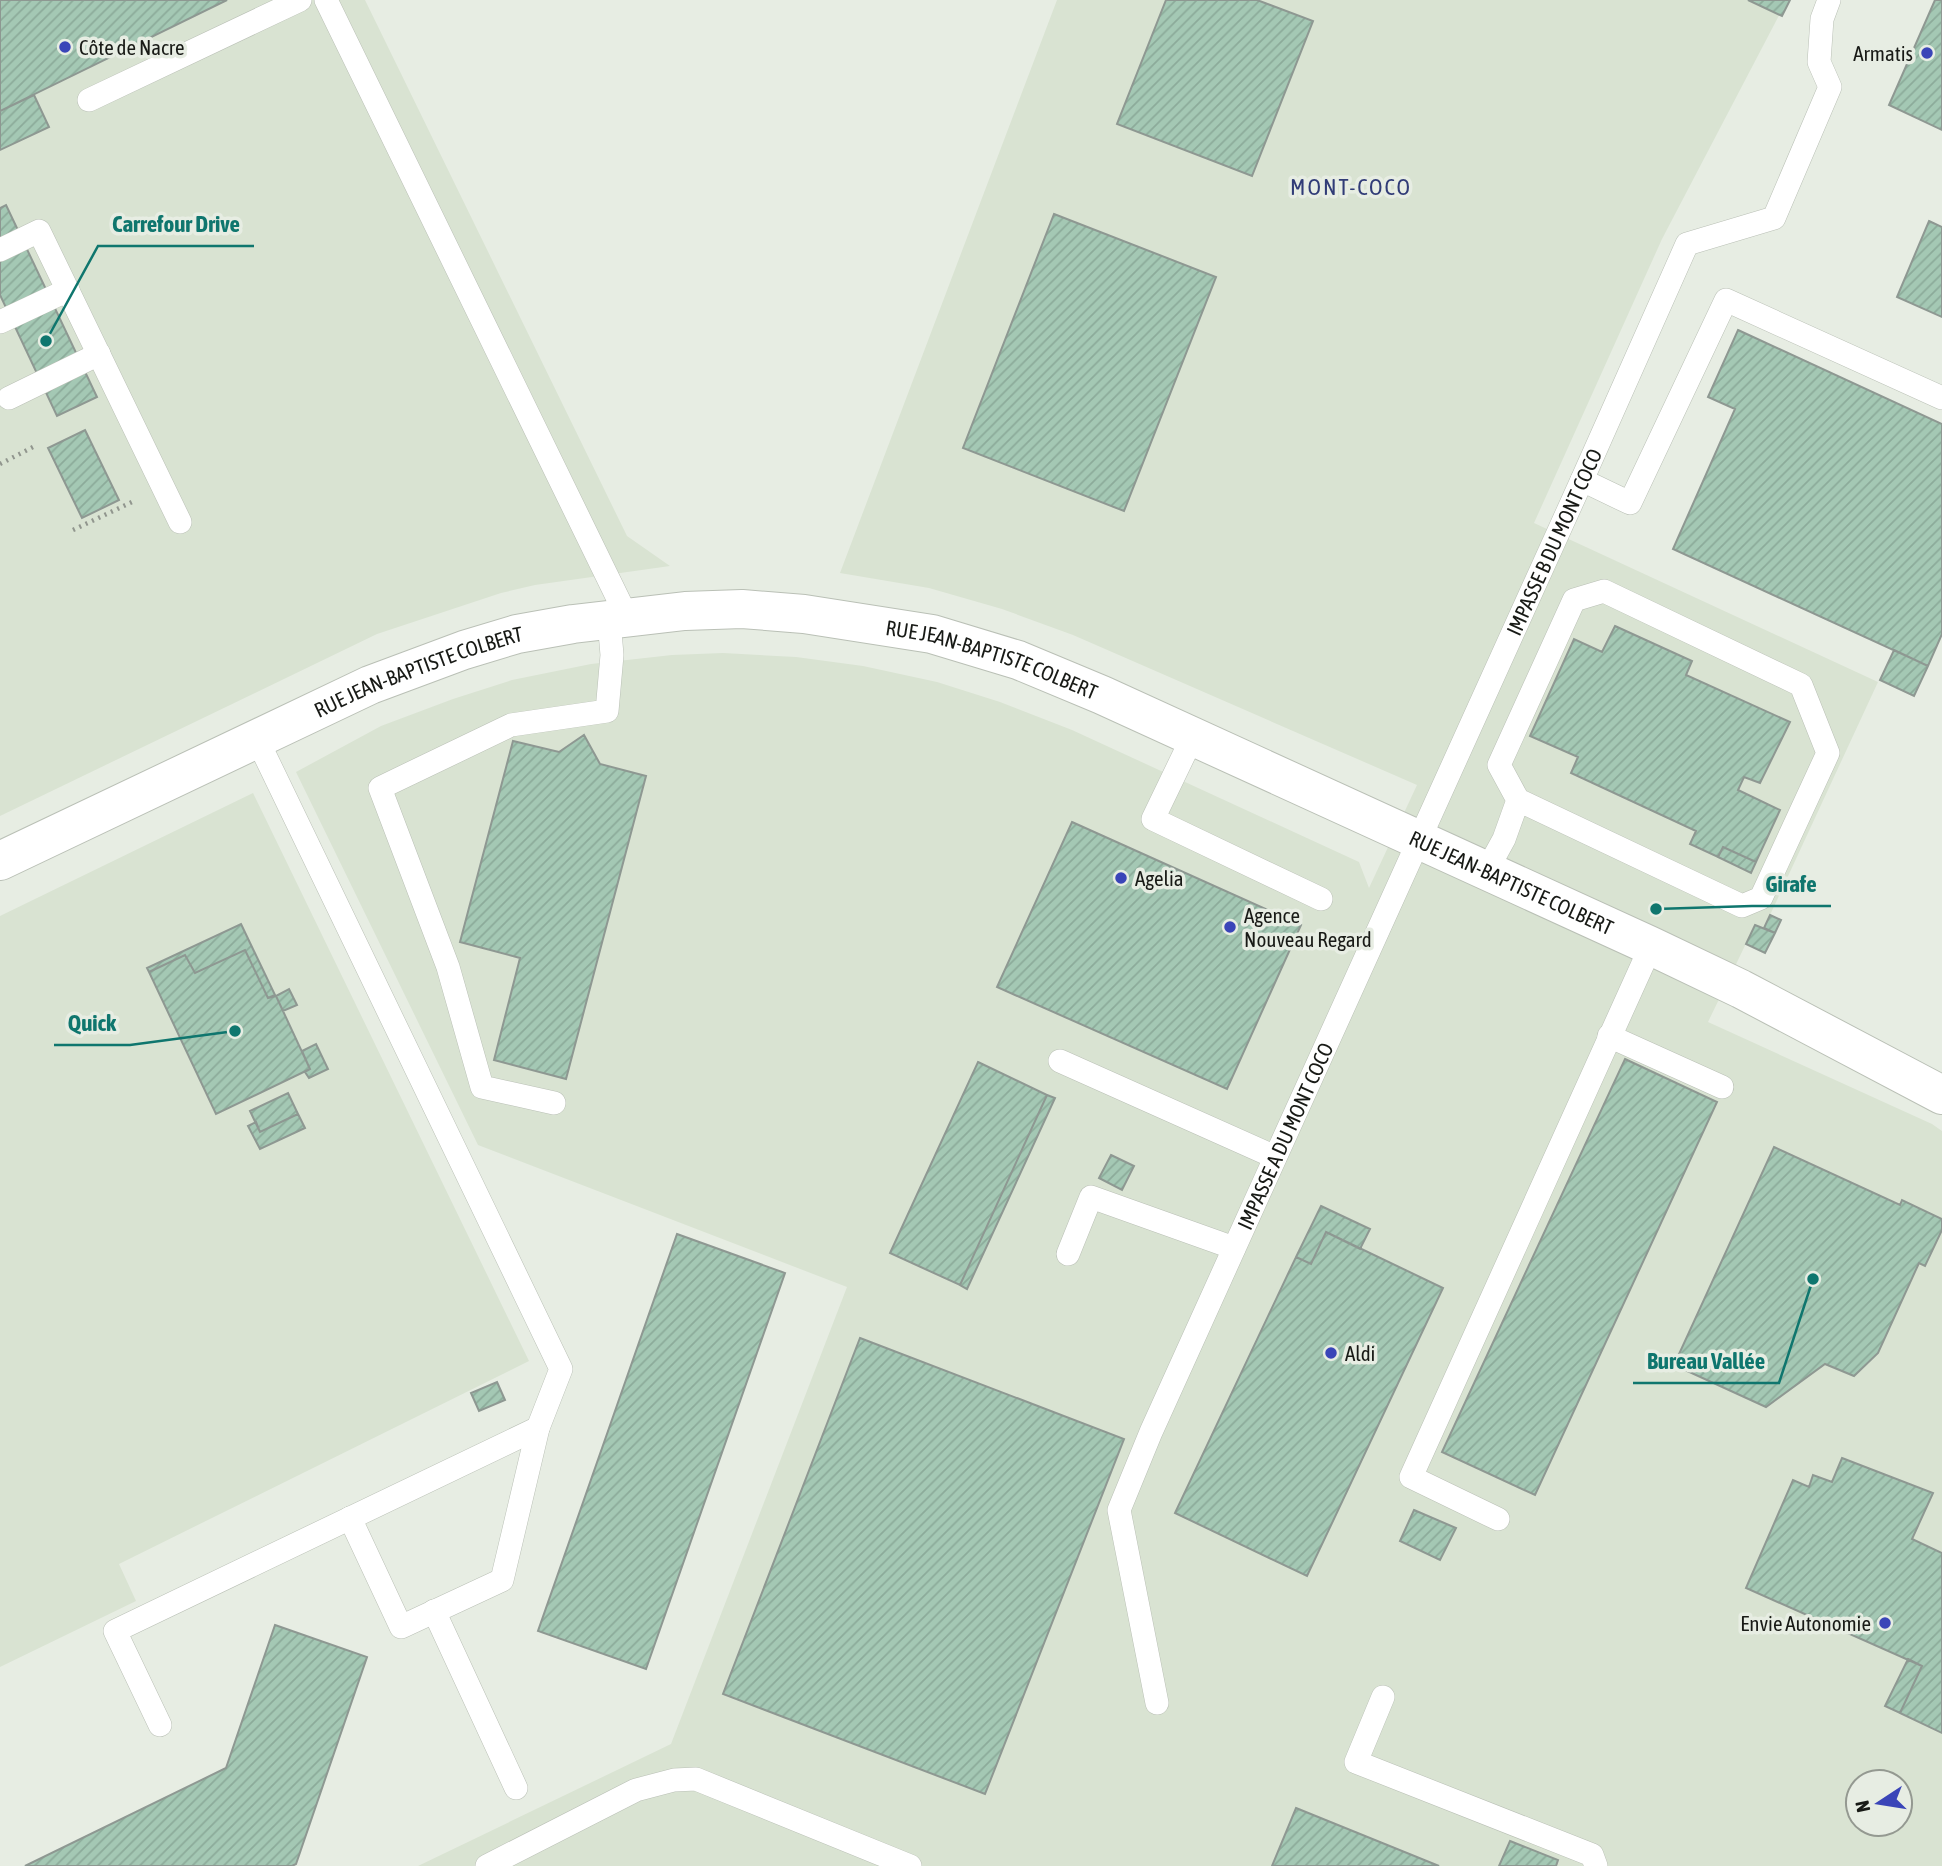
<svg xmlns="http://www.w3.org/2000/svg" width="1942" height="1866" font-family="'Asap Condensed',sans-serif">
  <style>
    .built { fill: #d9e3d2; fill-rule: evenodd }
    .building { fill: url(#building-hatch); stroke: #8e9892; stroke-width: 2 }
    .lines { fill: none; stroke-linecap: round; stroke-linejoin: round }
    .service-casing { stroke: #bac0b6; stroke-width: 24 }
    .minor-casing { stroke: #bac0b6; stroke-width: 40 }
    .path { stroke: #91968e; stroke-width: 4.5; stroke-dasharray: 2 5; stroke-linecap: butt }
    .service { stroke: #fff; stroke-width: 23 }
    .minor { stroke: #fff; stroke-width: 38 }
    .poi-dot { fill: #3a45b8; stroke: #e7ede3; stroke-width: 2.5 }
    .labels { text-anchor: middle; dominant-baseline: central; stroke-width: 7; stroke-linejoin: round; paint-order: stroke }
    .poi-label { font-size: 21px; fill: #181a16; stroke: #e7ede3; text-anchor: start }
    .street-label { font-size: 21px; fill: #181a16; stroke: #e7ede3 }
    .neighbourhood-label { font-size: 23px; letter-spacing: 2px; fill: #313c77; stroke: #e7ede3 }
    .leader { fill: none; stroke: #0f766e; stroke-width: 2.5 }
    .callout-dot { fill: #0f766e; stroke: #e7ede3; stroke-width: 2.5 }
    .callout-label { font-size: 23px; text-anchor: middle; font-weight: bold; fill: #0f766e; stroke: #e7ede3; stroke-width: 7; stroke-linejoin: round; paint-order: stroke }
  </style>
  <defs>
    <pattern id="building-hatch" width="6" height="6" patternUnits="userSpaceOnUse" patternTransform="scale(1.75)"><rect width="6" height="6" fill="#a4c8b4"/><path d="M-1 1l2-2M0 6l6-6M5 7l2-2" fill="none" stroke="#8cab9a"/></pattern>
  </defs>
  <rect width="100%" height="100%" fill="#e7ede3"/>
  <!-- built -->
  <path class="built" d="M 0,0 L 365,0 L 627,536 L 670,566 L 535,585 L 501,593 L 377,634 L 0,816 Z
    M 1057,0 L 1787,0 L 1662,239 L 1534,523 L 1878,682 L 1764,928 L 1755,925 L 1708,1022 L 1932,1124 L 1942,1131 L 1942,1866 L 418,1866 L 671,1744 L 847,1287 L 478,1145 L 296,772 L 381,726 L 453,699 L 512,680 L 591,664 L 672,655 L 723,653 L 796,657 L 863,666 L 937,682 L 1000,702 L 1072,730 L 1359,862 L 1369,888 L 1417,785 L 1073,635 L 1002,609 L 929,588 L 840,573 ZM 1858,1782 L 1900,1782 L 1900,1824 L 1858,1824 Z
    M 253,793 L 529,1361 L 119,1564 L 136,1601 L 0,1667 L 0,916 Z"/>
  <!-- building -->
  <path class="building" d="M 0,0 L 227,0 L 0,111 Z
    M 1166,0 L 1257,0 L 1313,21 L 1252,176 L 1117,124 Z
    M 1748,0 L 1790,0 L 1782,16 Z
    M 1935,0 L 1942,0 L 1942,130 L 1889,105 Z
    M 34,95 L 49,127 L 0,150 L 0,111 Z
    M 6,205 L 97,397 L 57,416 L 0,295 L 0,208 Z
    M 1054,214 L 1216,277 L 1124,511 L 963,448 Z
    M 1929,221 L 1942,227 L 1942,317 L 1897,297 Z
    M 1738,330 L 1942,424 L 1942,634 L 1928,666 L 1673,549 L 1735,409 L 1708,397 Z
    M 85,430 L 119,500 L 82,518 L 48,448 Z
    M 1615,626 L 1692,661 L 1686,675 L 1790,722 L 1760,783 L 1744,777 L 1738,790 L 1780,810 L 1756,862 L 1723,847 L 1718,857 L 1690,844 L 1696,831 L 1571,773 L 1578,757 L 1530,736 L 1574,639 L 1602,652 Z
    M 1894,650 L 1928,666 L 1914,696 L 1880,680 Z
    M 584,735 L 600,764 L 646,776 L 566,1079 L 494,1060 L 520,958 L 460,942 L 513,741 L 559,752 Z
    M 1072,822 L 1301,925 L 1227,1089 L 997,987 Z
    M 1723,847 L 1756,862 L 1751,873 L 1718,857 Z
    M 1770,915 L 1781,920 L 1775,933 L 1764,928 Z
    M 241,924 L 275,995 L 268,998 L 245,950 L 195,973 L 185,955 L 149,972 L 147,968 Z
    M 1755,925 L 1775,933 L 1765,953 L 1746,944 Z
    M 245,950 L 268,998 L 276,996 L 310,1069 L 216,1114 L 149,972 L 185,955 L 195,973 Z
    M 289,989 L 297,1005 L 283,1011 L 276,996 Z
    M 316,1044 L 328,1069 L 309,1078 L 305,1072 L 310,1069 L 302,1051 Z
    M 1625,1059 L 1717,1102 L 1535,1495 L 1442,1452 Z
    M 978,1062 L 1047,1095 L 960,1285 L 890,1253 Z
    M 288,1093 L 298,1114 L 260,1132 L 250,1111 Z
    M 1047,1095 L 1055,1098 L 967,1289 L 960,1285 Z
    M 298,1114 L 305,1128 L 260,1149 L 248,1126 L 256,1122 L 260,1132 Z
    M 1774,1147 L 1900,1205 L 1902,1200 L 1942,1219 L 1942,1230 L 1925,1266 L 1919,1263 L 1878,1353 L 1854,1376 L 1825,1364 L 1766,1407 L 1674,1365 Z
    M 1111,1155 L 1134,1166 L 1122,1190 L 1099,1178 Z
    M 1321,1206 L 1370,1229 L 1360,1249 L 1326,1232 L 1311,1264 L 1296,1257 Z
    M 1326,1232 L 1443,1288 L 1307,1576 L 1175,1513 L 1296,1257 L 1311,1264 Z
    M 677,1234 L 785,1273 L 646,1669 L 538,1631 Z
    M 860,1338 L 1124,1439 L 985,1794 L 723,1694 Z
    M 497,1382 L 505,1400 L 479,1411 L 471,1393 Z
    M 1842,1458 L 1933,1493 L 1912,1539 L 1942,1553 L 1942,1733 L 1900,1713 L 1922,1666 L 1746,1588 L 1793,1480 L 1809,1487 L 1813,1475 L 1832,1482 Z
    M 1414,1510 L 1456,1528 L 1440,1560 L 1400,1541 Z
    M 275,1625 L 367,1657 L 296,1864 L 292,1866 L 25,1866 L 226,1768 Z
    M 1908,1659 L 1922,1666 L 1900,1713 L 1885,1706 Z
    M 1296,1808 L 1439,1866 L 1272,1866 Z
    M 1510,1841 L 1558,1860 L 1556,1866 L 1499,1866 Z"/>
  <g class="lines">
    <defs>
      <g id="service">
        <path d="M 326,0 L 627,617"/>
        <path d="M 89,100 L 300,0"/>
        <path d="M 0,250 L 39,231 L 180,522"/>
        <path d="M 0,322 L 68,290"/>
        <path d="M 9,398 L 99,354"/>
        <path d="M 1582,480 L 1630,503 L 1726,300 L 1942,398"/>
        <path d="M 1193,736 L 1153,819 L 1321,899"/>
        <path d="M 1487,870 L 1504,839 L 1518,800 L 1742,906 L 1761,898 L 1828,753 L 1801,685 L 1604,591 L 1574,600 L 1499,765 L 1518,800"/>
        <path d="M 1609,1036 L 1722,1087"/>
        <path d="M 1060,1061 L 1275,1157"/>
        <path d="M 554,1103 L 482,1087 L 448,967 L 380,788 L 511,725 L 607,711 L 612,655 L 609,620"/>
        <path d="M 1068,1254 L 1091,1197 L 1234,1248"/>
        <path d="M 350,1518 L 401,1627 L 502,1580 L 538,1428"/>
        <path d="M 1498,1519 L 1411,1477 L 1651,946"/>
        <path d="M 434,1611 L 516,1788"/>
        <path d="M 1383,1697 L 1356,1762 L 1592,1855 L 1596,1866"/>
        <path id="s1" d="M 1157,1703 L 1119,1510 L 1151,1432 L 1582,480 L 1687,244 L 1774,218 L 1830,87 L 1819,62 L 1822,19 L 1829,0"/>
        <path d="M 160,1725 L 115,1631 L 538,1428 L 561,1369 L 257,739"/>
        <path d="M 487,1866 L 636,1790 L 674,1780 L 696,1779 L 910,1866"/>
      </g>
      <g id="minor">
        <path id="s2" d="M 0,861 L 370,685 L 464,650 L 517,634 L 573,624 L 685,611 L 742,609 L 804,614 L 932,634 L 1018,660 L 1102,695 L 1651,946 L 1741,989 L 1942,1095"/>
      </g>
    </defs>
    <!-- service casing -->
    <use href="#service" class="service-casing"/>
    <!-- minor casing -->
    <use href="#minor" class="minor-casing"/>
    <!-- path -->
    <path class="path" d="M 0,464 L 33,447
      M 73,530 L 132,502"/>
    <!-- service -->
    <use href="#service" class="service"/>
    <!-- minor -->
    <use href="#minor" class="minor"/>
  </g>
  <!-- markers -->
  <g class="poi-dot">
    <circle cx="65" cy="47" r="7"/>
    <circle cx="1927" cy="53" r="7"/>
    <circle cx="1121" cy="878" r="7"/>
    <circle cx="1230" cy="927" r="7"/>
    <circle cx="1331" cy="1353" r="7"/>
    <circle cx="1885" cy="1623" r="7"/>
  </g>
  <g class="labels">
    <!-- poi labels -->
    <g class="poi-label">
      <text x="79" y="47">Côte de Nacre</text>
      <text x="1913" y="53" text-anchor="end">Armatis</text>
      <text x="1135" y="878">Agelia</text>
      <text x="1244" y="915">Agence<tspan x="1244" dy="24">Nouveau Regard</tspan></text>
      <text x="1345" y="1353">Aldi</text>
      <text x="1871" y="1623" text-anchor="end">Envie Autonomie</text>
    </g>
    <!-- street labels -->
    <g class="street-label">
      <text stroke="none"><textPath href="#s1" startOffset="1258">IMPASSE B DU MONT COCO</textPath></text>
      <text stroke="none"><textPath href="#s2" startOffset="1048">RUE JEAN-BAPTISTE COLBERT</textPath></text>
      <text stroke="none"><textPath href="#s2" startOffset="460">RUE JEAN-BAPTISTE COLBERT</textPath></text>
      <text stroke="none"><textPath href="#s2" startOffset="1615">RUE JEAN-BAPTISTE COLBERT</textPath></text>
      <text stroke="none"><textPath href="#s1" startOffset="606">IMPASSE A DU MONT COCO</textPath></text>
    </g>
    <!-- neighbourhood labels -->
    <g class="neighbourhood-label">
      <text x="1351" y="187">MONT-COCO</text>
    </g>
  </g>
  <!-- callouts -->
  <path class="leader" d="M46 341L98 246H254M1656 909L1752 906H1831M235 1031L130 1045H54M1813 1279L1779 1383H1633"/>
  <g class="callout-dot">
    <circle cx="46" cy="341" r="7"/>
    <circle cx="1656" cy="909" r="7"/>
    <circle cx="235" cy="1031" r="7"/>
    <circle cx="1813" cy="1279" r="7"/>
  </g>
  <g class="callout-label">
    <text x="176" y="232">Carrefour Drive</text>
    <text x="1791" y="892">Girafe</text>
    <text x="92" y="1031">Quick</text>
    <text x="1706" y="1369">Bureau Vallée</text>
  </g>
  <!-- north arrow -->
  <g transform="translate(1879 1803) rotate(258)"><circle r="33" fill="#e7ede3" stroke="#949991" stroke-width="2"/>
  <path d="M0-5L12 26L0 18L-12 26Z" fill="#3a45b8"/>
  <text y="-10" font-size="19" font-weight="bold" text-anchor="middle" fill="#181a16">N</text>
  </g>
</svg>
